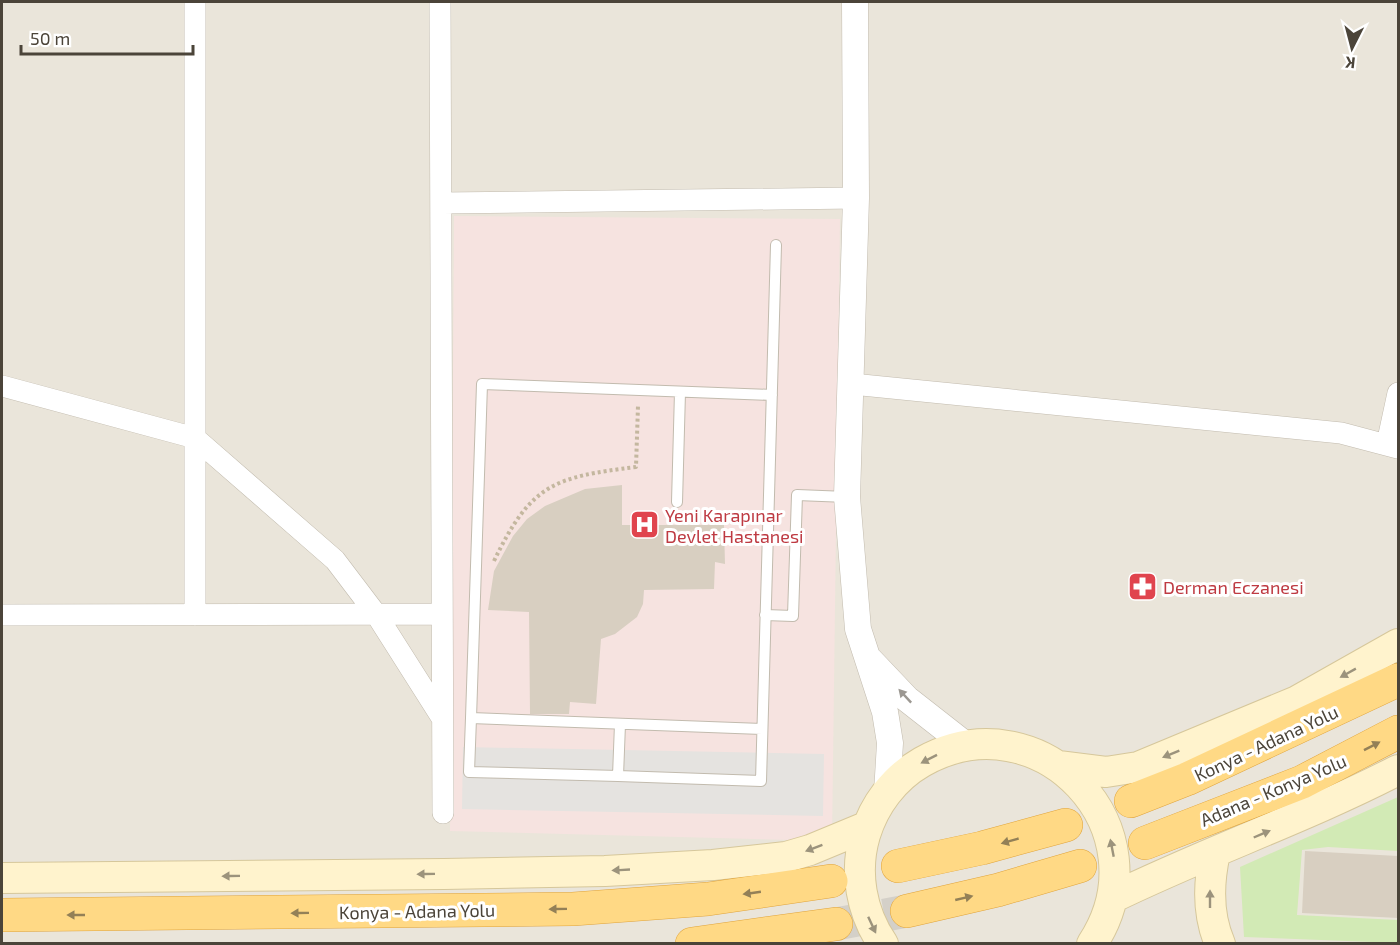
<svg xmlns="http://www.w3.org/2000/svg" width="1400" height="945" font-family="'Exo 2',sans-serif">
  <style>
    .residential { fill: #eae5da }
    .medical { fill: #f6e3e0 }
    .green { fill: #d2eab5 }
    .parking { fill: #e5e3e0 }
    .building { fill: #d8cfc1 }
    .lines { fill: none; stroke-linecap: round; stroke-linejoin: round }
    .trunk-tunnel { stroke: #d4d0c8; stroke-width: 33; stroke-dasharray: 33 16; stroke-linecap: butt }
    .service-casing { stroke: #c2bbae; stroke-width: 12 }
    .minor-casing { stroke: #c2bbae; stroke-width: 22 }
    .tertiary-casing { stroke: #c2bbae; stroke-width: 27 }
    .secondary-casing { stroke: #d6c79b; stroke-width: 32 }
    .trunk-casing { stroke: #e0a43c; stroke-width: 34 }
    .path { stroke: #c4b79f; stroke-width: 4; stroke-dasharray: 3 3; stroke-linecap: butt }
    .service { stroke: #fff; stroke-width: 10 }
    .minor { stroke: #fff; stroke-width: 21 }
    .tertiary { stroke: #fff; stroke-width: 26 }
    .secondary { stroke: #fff3cd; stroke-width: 30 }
    .trunk { stroke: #ffd985; stroke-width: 33 }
    .oneway { fill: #9c937c }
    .oneway2 { fill: #9c9892 }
    .oneway3 { fill: #938057 }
    .labels { text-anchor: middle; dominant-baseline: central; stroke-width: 6; stroke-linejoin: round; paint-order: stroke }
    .health-label { font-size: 18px; fill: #be3a42; stroke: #fff; text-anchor: start }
    .street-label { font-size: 18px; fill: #4b4439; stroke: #fff }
  </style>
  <rect width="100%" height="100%" fill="#f6f3ec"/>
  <!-- residential -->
  <path class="residential" d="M 2,2 L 1398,2 L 1398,943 L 2,943 Z"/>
  <!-- medical -->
  <path class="medical" d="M 454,216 L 840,219 L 832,841 L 450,831 Z"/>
  <!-- green -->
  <path class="green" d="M 1398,797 L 1398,851 L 1328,847 L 1302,850 L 1297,915 L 1398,920 L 1398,943 L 1244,937 L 1240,867 Z"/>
  <!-- parking -->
  <path class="parking" d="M 463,747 L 824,754 L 823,816 L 462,809 Z"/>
  <!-- building -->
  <path class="building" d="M 622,485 L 622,525 L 724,525 L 725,564 L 715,562 L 714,589 L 644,590 L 643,604 L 637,617 L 615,634 L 601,639 L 596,704 L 570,702 L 569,714 L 530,714 L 529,612 L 488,610 L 494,571 L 513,536 L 527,519 L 545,506 L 585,489 Z
    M 1305,851 L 1398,856 L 1398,918 L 1302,913 Z"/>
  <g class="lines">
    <!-- trunk-tunnel -->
    <path class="trunk-tunnel" d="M 836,924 L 907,911"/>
    <defs>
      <path id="service" d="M 677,502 L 680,392
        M 765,615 L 793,616 L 797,495 L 847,497
        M 471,718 L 469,772 L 618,776
        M 620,724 L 618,776 L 761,781 L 776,245
        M 762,729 L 471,718 L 482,384 L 772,395"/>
      <path id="minor" d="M 440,2 L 443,813
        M 443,203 L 856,198
        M 852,384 L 1341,433 L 1398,448
        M 2,386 L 195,438 L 335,560 L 376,614 L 442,718
        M 1387,444 L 1398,393
        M 2,615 L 442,614
        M 195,615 L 195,2"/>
      <path id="tertiary" d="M 855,2 L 856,198 L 847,497 L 858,629 L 885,712 L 890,743 L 887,793
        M 870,660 L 907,699 L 967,746"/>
      <path id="secondary" d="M 1058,766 L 1106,772 L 1138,767 L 1297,701 L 1398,644
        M 1215,853 C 1208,884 1207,914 1220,944
        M 2,878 L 444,874 L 605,871 L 713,865 L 786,857 L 810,850 L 868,826
        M 1112,898 C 1206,852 1305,818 1398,770
        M 883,944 C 861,912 854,872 865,835 C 874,805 894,778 922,762 C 1040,695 1167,830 1092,944"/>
      <path id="trunk" d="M 1131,801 L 1187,779 L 1398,680
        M 1145,843 L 1302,782 L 1398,732
        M 898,866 L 982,848 L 1066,825
        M 907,911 L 998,890 L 1080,866
        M 2,915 L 573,909 L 708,899 L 831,881
        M 692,944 L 836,924"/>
    </defs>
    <!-- service casing -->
    <use href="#service" class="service-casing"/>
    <!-- minor casing -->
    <use href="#minor" class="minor-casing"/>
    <!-- tertiary casing -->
    <use href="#tertiary" class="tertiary-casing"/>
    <!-- secondary casing -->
    <use href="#secondary" class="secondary-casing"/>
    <!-- trunk casing -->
    <use href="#trunk" class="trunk-casing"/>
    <!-- path -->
    <path class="path" d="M 494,561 C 531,484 554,477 636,467 L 638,406"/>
    <!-- service -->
    <use href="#service" class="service"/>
    <!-- minor -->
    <use href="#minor" class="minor"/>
    <!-- tertiary -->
    <use href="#tertiary" class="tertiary"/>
    <!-- secondary -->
    <use href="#secondary" class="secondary"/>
    <!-- trunk -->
    <use href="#trunk" class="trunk"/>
  </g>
  <!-- one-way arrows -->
  <defs><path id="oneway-solid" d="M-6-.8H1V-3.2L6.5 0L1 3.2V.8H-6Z" transform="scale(1.5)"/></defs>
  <g class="oneway">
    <use href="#oneway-solid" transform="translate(1348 673) rotate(151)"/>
    <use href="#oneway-solid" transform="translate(1171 754) rotate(158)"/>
    <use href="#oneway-solid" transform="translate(929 759) rotate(153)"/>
    <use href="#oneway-solid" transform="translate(1262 834) rotate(-23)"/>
    <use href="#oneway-solid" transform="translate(814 848) rotate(159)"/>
    <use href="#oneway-solid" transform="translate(1112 848) rotate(-101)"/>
    <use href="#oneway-solid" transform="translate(621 870) rotate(177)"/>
    <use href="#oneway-solid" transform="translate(426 874) rotate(179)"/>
    <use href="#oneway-solid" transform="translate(231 876) rotate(179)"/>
    <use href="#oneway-solid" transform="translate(1210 899) rotate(-90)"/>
    <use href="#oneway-solid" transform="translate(872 925) rotate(65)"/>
  </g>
  <use class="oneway2" href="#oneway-solid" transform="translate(905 696) rotate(-133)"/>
  <g class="oneway3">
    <use href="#oneway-solid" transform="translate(1372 746) rotate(-27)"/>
    <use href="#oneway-solid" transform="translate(1010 841) rotate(164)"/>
    <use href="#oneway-solid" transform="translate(752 893) rotate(172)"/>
    <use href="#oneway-solid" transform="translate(964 898) rotate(-13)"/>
    <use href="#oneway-solid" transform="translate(558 909) rotate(179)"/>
    <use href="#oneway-solid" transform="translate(300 913) rotate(179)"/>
    <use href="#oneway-solid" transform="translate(76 915) rotate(180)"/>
  </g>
  <!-- icons -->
  <defs>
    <symbol id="hospital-square" viewBox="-11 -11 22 22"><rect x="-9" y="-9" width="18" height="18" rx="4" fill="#e0444e" stroke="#fff"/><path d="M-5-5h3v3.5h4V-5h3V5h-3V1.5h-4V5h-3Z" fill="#fff"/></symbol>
    <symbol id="pharmacy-square" viewBox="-11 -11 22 22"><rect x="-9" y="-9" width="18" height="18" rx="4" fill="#e0444e" stroke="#fff"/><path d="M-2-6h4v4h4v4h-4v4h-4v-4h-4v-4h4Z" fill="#fff"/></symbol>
  </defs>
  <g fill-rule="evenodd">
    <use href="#hospital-square" x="628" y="508" width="33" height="33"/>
    <use href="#pharmacy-square" x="1126" y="570" width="33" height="33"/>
  </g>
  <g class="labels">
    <!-- health labels -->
    <g class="health-label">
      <text x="665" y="515">Yeni Karapınar<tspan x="665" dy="21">Devlet Hastanesi</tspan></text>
      <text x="1163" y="587">Derman Eczanesi</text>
    </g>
    <!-- street labels -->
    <g class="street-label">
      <text transform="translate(1266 743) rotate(-25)">Konya - Adana Yolu</text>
      <text transform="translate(1273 790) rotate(-23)">Adana - Konya Yolu</text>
      <text transform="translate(417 911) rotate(-1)">Konya - Adana Yolu</text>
    </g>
  </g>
  <!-- border -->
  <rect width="1400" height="945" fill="none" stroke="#4b4439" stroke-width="6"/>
  <!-- north arrow -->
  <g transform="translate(1352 48) rotate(186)" stroke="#ffffff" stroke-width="4.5" paint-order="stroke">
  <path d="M0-4.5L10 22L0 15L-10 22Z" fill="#4b4439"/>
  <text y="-9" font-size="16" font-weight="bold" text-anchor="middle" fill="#4b4439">K</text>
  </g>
  <!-- scale -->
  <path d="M21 45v9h172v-9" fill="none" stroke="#4b4439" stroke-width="3"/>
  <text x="30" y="45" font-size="18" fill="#4b4439" stroke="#ffffff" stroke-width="4.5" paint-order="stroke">50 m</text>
</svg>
